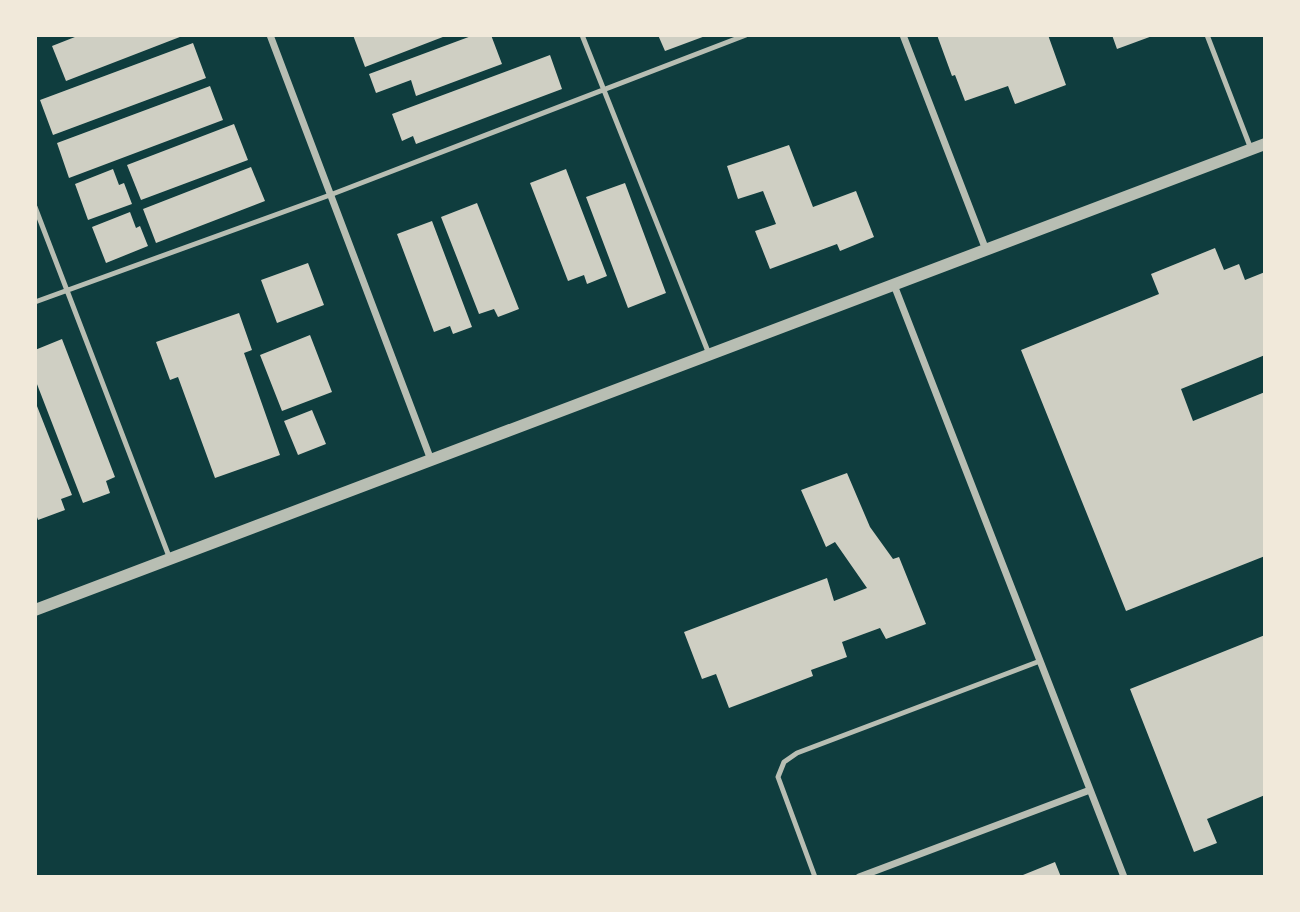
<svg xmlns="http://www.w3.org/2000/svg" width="1300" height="912" font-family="Helvetica,sans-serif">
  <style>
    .building { fill: #cfcfc3 }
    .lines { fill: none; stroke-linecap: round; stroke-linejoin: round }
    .service { stroke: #b8beb3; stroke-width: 5 }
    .minor { stroke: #b8beb3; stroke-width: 7 }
    .tertiary { stroke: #b8beb3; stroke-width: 12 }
  </style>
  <rect width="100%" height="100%" fill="#0f3d3e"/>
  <!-- building -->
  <path class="building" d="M 80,35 L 185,35 L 66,81 L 52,46 Z
    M 353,35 L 448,35 L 365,67 Z
    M 474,35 L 491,35 L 502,64 L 416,96 L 411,80 L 376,93 L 369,74 Z
    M 658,35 L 708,35 L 665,51 Z
    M 937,35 L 1048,35 L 1066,85 L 1015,104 L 1008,86 L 965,101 L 955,75 L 952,76 Z
    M 1112,35 L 1155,35 L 1117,49 Z
    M 193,43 L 206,78 L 53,135 L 40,100 Z
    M 550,55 L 562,89 L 416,144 L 413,136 L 402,141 L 392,114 Z
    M 210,86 L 223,120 L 69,178 L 57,143 Z
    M 234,124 L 248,160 L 141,200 L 127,165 Z
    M 789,145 L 813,207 L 856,191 L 874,237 L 840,251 L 837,244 L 770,269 L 755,231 L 776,224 L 763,191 L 738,199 L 727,166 Z
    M 251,167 L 265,201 L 156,243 L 143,209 Z
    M 113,169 L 119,185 L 124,183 L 132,204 L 88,220 L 75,184 Z
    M 566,169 L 607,276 L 587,284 L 584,275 L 568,281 L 530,183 Z
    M 625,183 L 666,293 L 628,308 L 586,197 Z
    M 477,203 L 519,309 L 498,317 L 494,309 L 479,314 L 441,217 Z
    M 130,212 L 136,228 L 140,226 L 148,246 L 106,263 L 92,227 Z
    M 432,221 L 472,327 L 453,334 L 450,326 L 434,332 L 397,234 Z
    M 1215,248 L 1224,270 L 1239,264 L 1245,280 L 1265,272 L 1265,355 L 1181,389 L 1193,421 L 1265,392 L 1265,556 L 1126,611 L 1021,350 L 1159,294 L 1151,274 Z
    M 308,263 L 324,305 L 277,323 L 261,280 Z
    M 239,313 L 252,350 L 244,353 L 280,455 L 215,478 L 178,377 L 170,380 L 156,342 Z
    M 310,335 L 332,392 L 282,411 L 260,355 Z
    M 62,339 L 115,477 L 106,481 L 110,493 L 83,503 L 35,379 L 35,350 Z
    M 35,401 L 72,495 L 61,499 L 65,510 L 38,520 L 35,511 Z
    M 312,410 L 326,444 L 298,455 L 284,421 Z
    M 847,473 L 870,527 L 893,559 L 899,557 L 926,624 L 886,639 L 880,628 L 842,642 L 847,657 L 811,670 L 813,676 L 729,708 L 716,674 L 702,679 L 684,632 L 827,578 L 834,601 L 867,588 L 835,542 L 826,547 L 801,490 Z
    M 1265,635 L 1265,795 L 1207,819 L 1217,843 L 1194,852 L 1130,689 Z
    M 1055,862 L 1061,877 L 1018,877 Z"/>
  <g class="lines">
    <!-- service -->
    <path class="service" d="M 582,35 L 709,354
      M 1207,35 L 1251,149
      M 35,207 L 170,559
      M 35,302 L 330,195 L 746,35
      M 815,877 L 778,777 L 784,762 L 797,753 L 1040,661"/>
    <!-- minor -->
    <path class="minor" d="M 270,35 L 431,460
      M 903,35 L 986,250
      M 894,285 L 1124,877
      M 859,877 L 1090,790"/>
    <!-- tertiary -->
    <path class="tertiary" d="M 35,610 L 1265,144"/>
  </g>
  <!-- border -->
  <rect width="1300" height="912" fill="none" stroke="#f1e9da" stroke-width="74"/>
</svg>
